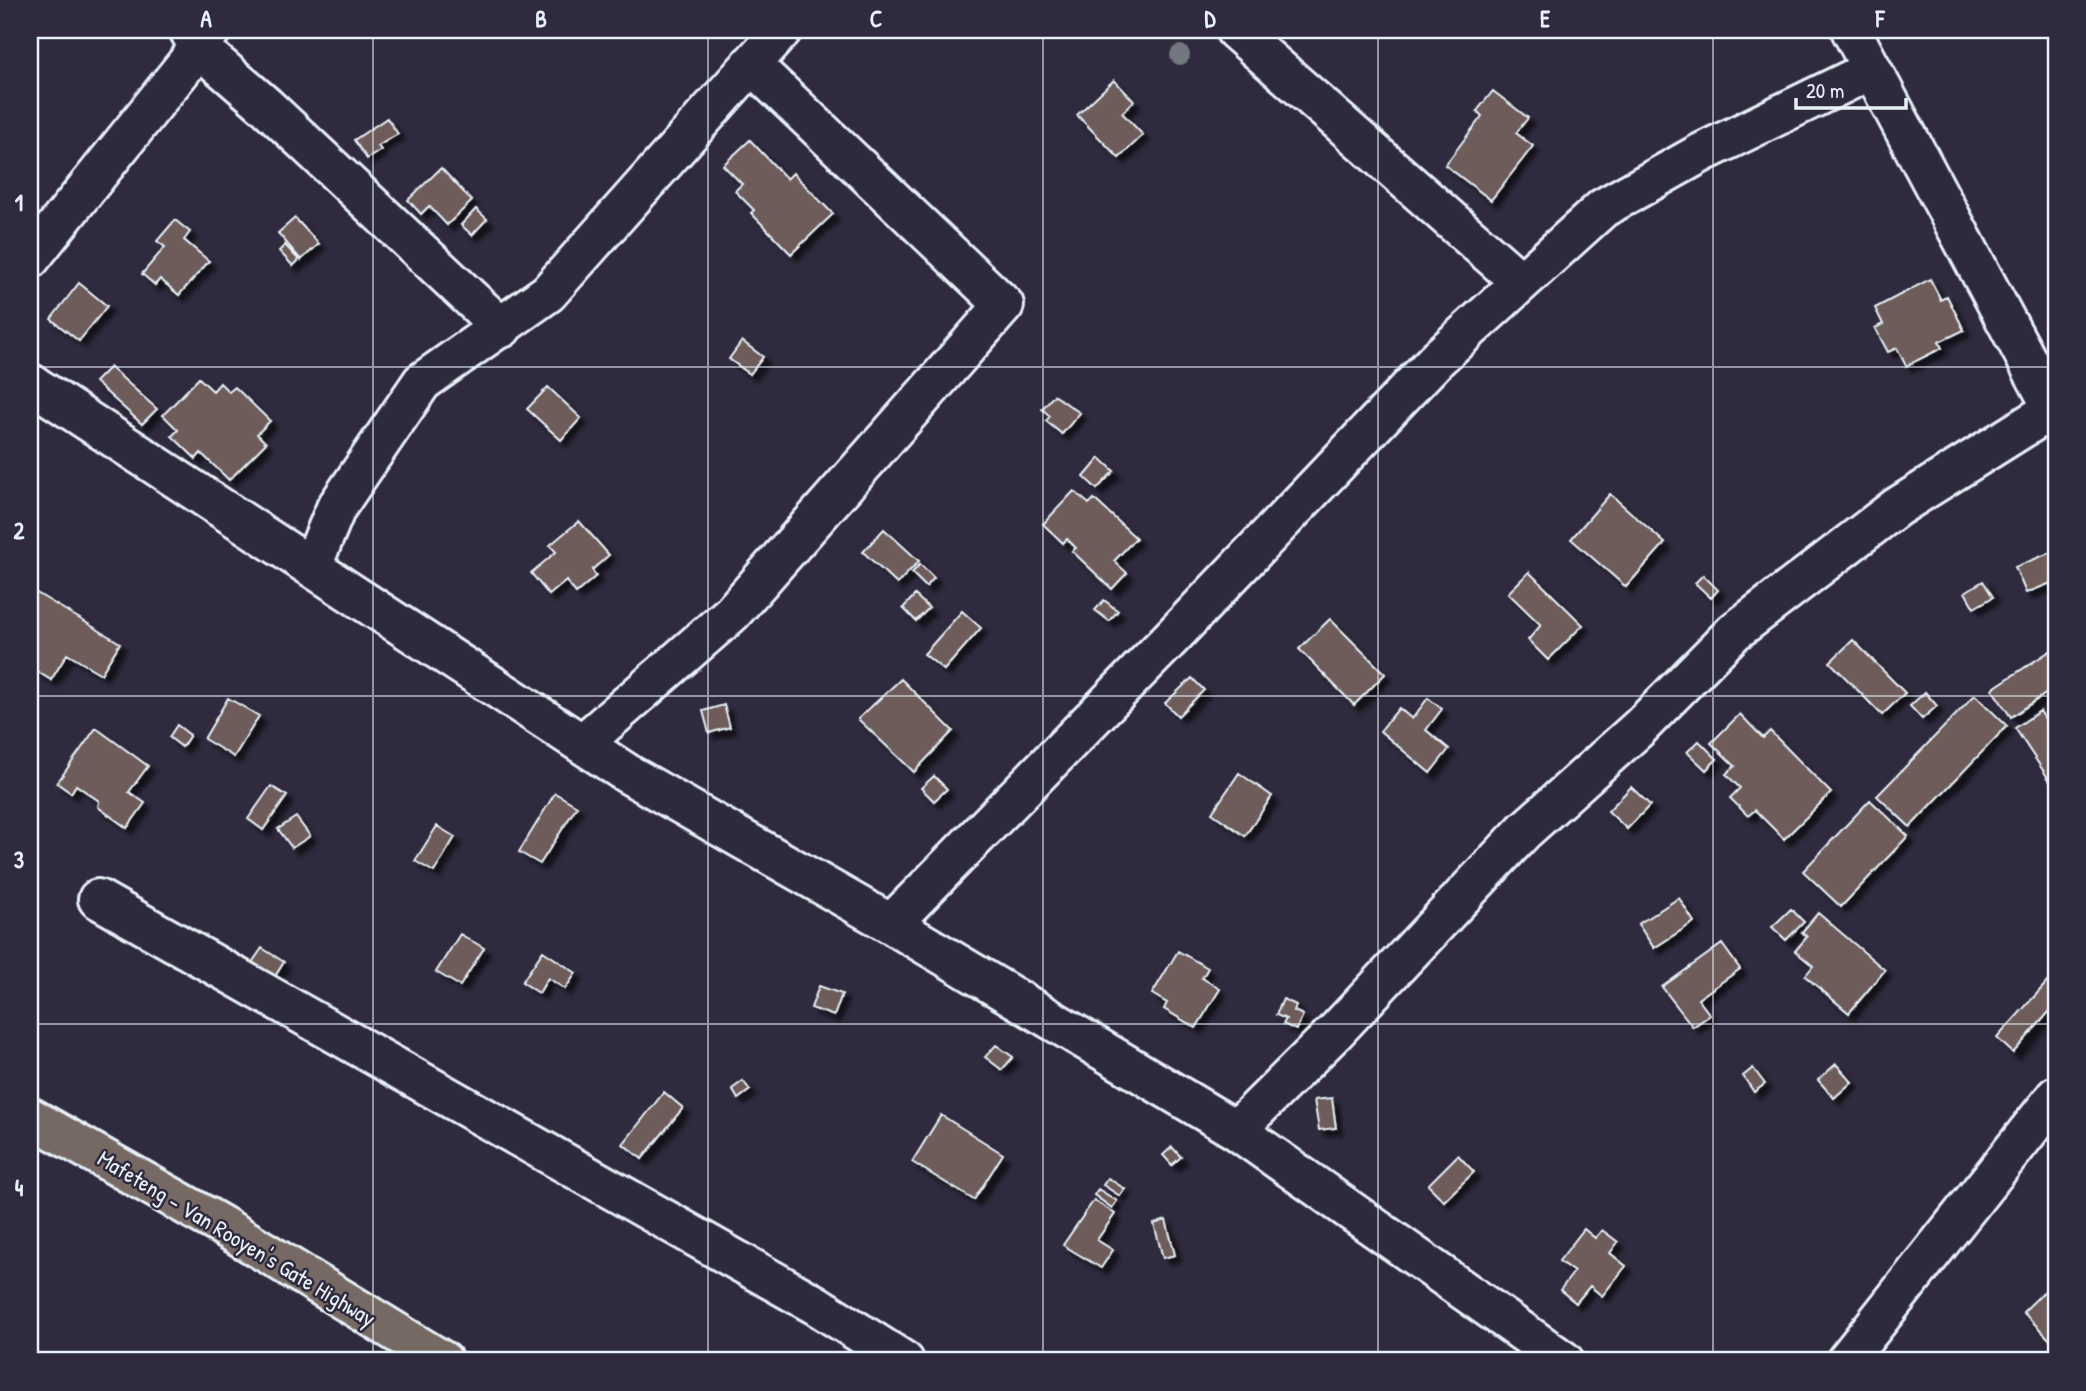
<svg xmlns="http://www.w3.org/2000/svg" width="2086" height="1391" font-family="'Patrick Hand',sans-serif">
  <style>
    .building { fill: #6d5c5a; stroke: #e8f1f8; stroke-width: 2; filter: url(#shadow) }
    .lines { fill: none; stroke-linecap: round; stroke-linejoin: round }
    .minor-casing { stroke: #e8f1f8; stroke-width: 44 }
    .major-casing { stroke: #e8f1f8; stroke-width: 44 }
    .minor { stroke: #2f2a3d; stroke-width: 38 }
    .major { stroke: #766964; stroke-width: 38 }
    .tree { fill: #727780 }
    .grid { fill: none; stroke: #e8f1f8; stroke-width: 2; stroke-opacity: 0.55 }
    .labels { text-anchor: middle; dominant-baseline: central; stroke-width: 5; stroke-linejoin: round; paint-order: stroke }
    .street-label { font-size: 23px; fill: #e8f1f8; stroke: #2f2a3d }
    .neatline { fill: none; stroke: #e8f1f8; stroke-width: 2.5 }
    .grid-label { font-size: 23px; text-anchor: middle; font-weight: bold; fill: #e8f1f8 }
  </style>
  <defs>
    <filter id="shadow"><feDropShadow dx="6" dy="6" stdDeviation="2" flood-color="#0009"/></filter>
  </defs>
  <rect width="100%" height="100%" fill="#2f2a3d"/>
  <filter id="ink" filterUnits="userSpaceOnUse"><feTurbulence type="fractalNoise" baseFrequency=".0143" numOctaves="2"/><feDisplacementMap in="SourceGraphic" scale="14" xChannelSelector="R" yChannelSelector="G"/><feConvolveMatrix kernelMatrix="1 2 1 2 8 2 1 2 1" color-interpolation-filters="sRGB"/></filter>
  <g filter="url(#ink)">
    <!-- building -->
    <path class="building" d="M 1114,80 L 1134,101 L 1122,113 L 1143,135 L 1119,158 L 1077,115 Z
      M 1493,91 L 1528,118 L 1516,133 L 1533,146 L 1491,200 L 1445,165 L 1482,116 L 1477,111 Z
      M 387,118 L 398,134 L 378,146 L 381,150 L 367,159 L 354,140 Z
      M 750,140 L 787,179 L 793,173 L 833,214 L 791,254 L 751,213 L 754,210 L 735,191 L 742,184 L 723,165 Z
      M 441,168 L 472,201 L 447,225 L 429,206 L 421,214 L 408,200 Z
      M 476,209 L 487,219 L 472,235 L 461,225 Z
      M 295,218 L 319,244 L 301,260 L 278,233 Z
      M 175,220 L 190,232 L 184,240 L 209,261 L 179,295 L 160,279 L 155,285 L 142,274 L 165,247 L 157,241 Z
      M 285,245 L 299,260 L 293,266 L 279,251 Z
      M 1930,279 L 1941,300 L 1947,296 L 1964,330 L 1939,342 L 1942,348 L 1906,366 L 1897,348 L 1888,352 L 1875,328 L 1883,324 L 1875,308 Z
      M 79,283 L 107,306 L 79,341 L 51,319 Z
      M 742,341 L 763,357 L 750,374 L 729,359 Z
      M 110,367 L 157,409 L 142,424 L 95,382 Z
      M 199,378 L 213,391 L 220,383 L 229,392 L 235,387 L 270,421 L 257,434 L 266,443 L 229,480 L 201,453 L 196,459 L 172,436 L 178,430 L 163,415 Z
      M 548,387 L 581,418 L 561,440 L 527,409 Z
      M 1054,395 L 1080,413 L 1062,434 L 1046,421 L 1050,416 L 1042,409 Z
      M 1100,458 L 1114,471 L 1097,489 L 1084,477 Z
      M 1074,491 L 1089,504 L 1094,499 L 1136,538 L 1114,561 L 1127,573 L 1112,589 L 1072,551 L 1076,548 L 1067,539 L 1063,543 L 1043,524 Z
      M 1610,494 L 1665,543 L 1626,587 L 1571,539 Z
      M 579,521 L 609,555 L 592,570 L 596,576 L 576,593 L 566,581 L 549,595 L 531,573 L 556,552 L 550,545 Z
      M 884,529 L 919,561 L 897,584 L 863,552 Z
      M 2054,551 L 2056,581 L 2026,593 L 2015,567 Z
      M 920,564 L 934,578 L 926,587 L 912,573 Z
      M 1529,572 L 1583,625 L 1548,660 L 1528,640 L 1541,625 L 1508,593 Z
      M 1703,575 L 1718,590 L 1711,598 L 1695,583 Z
      M 1983,581 L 1993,597 L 1974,608 L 1965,592 Z
      M 30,589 L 120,643 L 101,674 L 67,654 L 51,680 L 30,667 Z
      M 915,595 L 929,608 L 916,621 L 903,608 Z
      M 1104,600 L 1118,611 L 1109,621 L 1095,610 Z
      M 962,611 L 981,628 L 944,670 L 924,654 Z
      M 1330,619 L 1385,674 L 1354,705 L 1299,649 Z
      M 1853,640 L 1905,693 L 1882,715 L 1830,662 Z
      M 2056,647 L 2056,687 L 2011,717 L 1992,689 Z
      M 1192,678 L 1204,690 L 1178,716 L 1165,703 Z
      M 901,679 L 953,731 L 914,772 L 858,719 Z
      M 1925,692 L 1937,706 L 1922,719 L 1910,706 Z
      M 1975,695 L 2007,726 L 1910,827 L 1877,796 Z
      M 228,698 L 259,716 L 234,757 L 204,739 Z
      M 1428,698 L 1442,709 L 1426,730 L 1449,749 L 1430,773 L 1380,731 L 1399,708 L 1412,719 Z
      M 724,705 L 730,727 L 709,733 L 703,711 Z
      M 2040,711 L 2056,736 L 2056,790 L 2015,728 Z
      M 1740,714 L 1763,738 L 1770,731 L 1831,793 L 1784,839 L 1755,810 L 1748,816 L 1730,798 L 1740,788 L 1726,774 L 1735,766 L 1711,743 Z
      M 177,725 L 190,735 L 182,747 L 169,737 Z
      M 96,728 L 148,766 L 129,792 L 145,803 L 127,828 L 98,807 L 99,801 L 76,785 L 71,793 L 57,783 Z
      M 1699,741 L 1717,759 L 1706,770 L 1687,752 Z
      M 1239,773 L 1272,796 L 1245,836 L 1212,813 Z
      M 934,776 L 947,789 L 934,801 L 921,788 Z
      M 271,786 L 287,796 L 263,830 L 248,819 Z
      M 1631,787 L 1650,805 L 1627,829 L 1608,811 Z
      M 555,793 L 577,806 L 540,864 L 519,852 Z
      M 1870,800 L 1908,836 L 1841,907 L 1803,871 Z
      M 296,817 L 310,836 L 292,848 L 278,829 Z
      M 437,826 L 455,837 L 434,872 L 415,861 Z
      M 1679,898 L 1694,922 L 1654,948 L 1638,924 Z
      M 1791,909 L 1804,922 L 1786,940 L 1772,927 Z
      M 1818,913 L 1885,970 L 1849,1013 L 1805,976 L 1813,966 L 1795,951 L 1807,937 L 1802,932 Z
      M 460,934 L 484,948 L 460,986 L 436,972 Z
      M 1722,944 L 1740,969 L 1698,999 L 1710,1015 L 1693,1027 L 1662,987 Z
      M 262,948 L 284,962 L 274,978 L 251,964 Z
      M 543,951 L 576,973 L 565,989 L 548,978 L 539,993 L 522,982 Z
      M 1178,951 L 1208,968 L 1202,978 L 1220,989 L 1196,1028 L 1164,1009 L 1167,1003 L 1152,994 Z
      M 2050,979 L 2056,984 L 2056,1004 L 2013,1053 L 1997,1038 Z
      M 819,986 L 842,994 L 834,1016 L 811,1008 Z
      M 1283,999 L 1296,1005 L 1294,1011 L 1303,1015 L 1296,1030 L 1283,1024 L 1286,1019 L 1276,1015 Z
      M 996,1045 L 1013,1057 L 1002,1070 L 985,1057 Z
      M 1836,1064 L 1852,1082 L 1834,1098 L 1818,1080 Z
      M 1753,1068 L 1765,1084 L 1754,1092 L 1743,1076 Z
      M 743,1081 L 750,1090 L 738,1099 L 732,1089 Z
      M 664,1092 L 683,1108 L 642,1159 L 623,1144 Z
      M 1332,1098 L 1336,1128 L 1319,1130 L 1314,1100 Z
      M 941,1115 L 1003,1154 L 974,1200 L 912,1162 Z
      M 1172,1147 L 1181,1157 L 1172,1165 L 1163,1155 Z
      M 1458,1155 L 1474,1172 L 1444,1201 L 1428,1185 Z
      M 1108,1178 L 1125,1189 L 1120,1196 L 1103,1185 Z
      M 1098,1189 L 1117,1201 L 1112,1208 L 1094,1195 Z
      M 1094,1200 L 1115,1214 L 1097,1240 L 1113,1250 L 1101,1268 L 1063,1245 Z
      M 1166,1220 L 1175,1255 L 1163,1258 L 1154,1224 Z
      M 1584,1229 L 1595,1238 L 1602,1230 L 1618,1242 L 1610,1253 L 1626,1266 L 1602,1296 L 1590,1286 L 1576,1303 L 1560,1290 L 1574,1272 L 1559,1261 Z
      M 2056,1280 L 2056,1346 L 2023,1312 Z"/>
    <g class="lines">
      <defs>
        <path id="minor" d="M 189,30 L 199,48 L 266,106 L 502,328
          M 1235,30 L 1521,282
          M 30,259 L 199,48 L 211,30
          M 30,383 L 628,774 L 891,924 L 1236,1130 L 1564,1361
          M 312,566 L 336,508 L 422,382 L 548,293 L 782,30
          M 582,744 L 732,613 L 1004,305 L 751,64
          M 98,899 L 816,1305 L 904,1361
          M 891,924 L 1174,635 L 1438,358 L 1603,208 L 1701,153 L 1871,70
          M 1236,1130 L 1336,1031 L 1524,831 L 1639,728 L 1734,632 L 1897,507 L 2053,409 L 1851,30
          M 1846,1361 L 2056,1096"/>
        <path id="major" d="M 30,1117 L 221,1225 L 443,1361"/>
      </defs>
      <!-- minor casing -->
      <use href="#minor" class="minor-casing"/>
      <!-- major casing -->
      <use href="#major" class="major-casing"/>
      <!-- minor -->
      <use href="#minor" class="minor"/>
      <!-- major -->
      <use href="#major" class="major"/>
    </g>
    <!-- trees -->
    <circle class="tree" cx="1180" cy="55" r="10"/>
  </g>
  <!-- grid -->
  <path class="grid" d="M 373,30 L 373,1361M 708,30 L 708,1361M 1043,30 L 1043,1361M 1378,30 L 1378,1361M 1713,30 L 1713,1361M 30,367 L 2056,367M 30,696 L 2056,696M 30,1024 L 2056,1024"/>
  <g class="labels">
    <!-- street labels -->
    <g class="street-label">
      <text transform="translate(237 1238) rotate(31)">Mafeteng - Van Rooyen's Gate Highway</text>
    </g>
  </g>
  <!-- margin -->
  <rect width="2086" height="1391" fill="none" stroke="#2f2a3d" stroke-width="77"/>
  <!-- scale -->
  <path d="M1796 98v10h110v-10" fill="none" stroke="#e8f1f8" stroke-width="3.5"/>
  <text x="1806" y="98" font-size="21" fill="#e8f1f8" stroke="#2f2a3d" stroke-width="5" paint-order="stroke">20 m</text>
  <rect x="38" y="38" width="2010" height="1314" class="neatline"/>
  <g class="grid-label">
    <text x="206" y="27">A</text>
    <text x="541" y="27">B</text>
    <text x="876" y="27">C</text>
    <text x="1210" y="27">D</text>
    <text x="1545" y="27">E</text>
    <text x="1880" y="27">F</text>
    <text x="19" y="211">1</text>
    <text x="19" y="539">2</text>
    <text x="19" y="868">3</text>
    <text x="19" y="1196">4</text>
  </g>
</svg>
